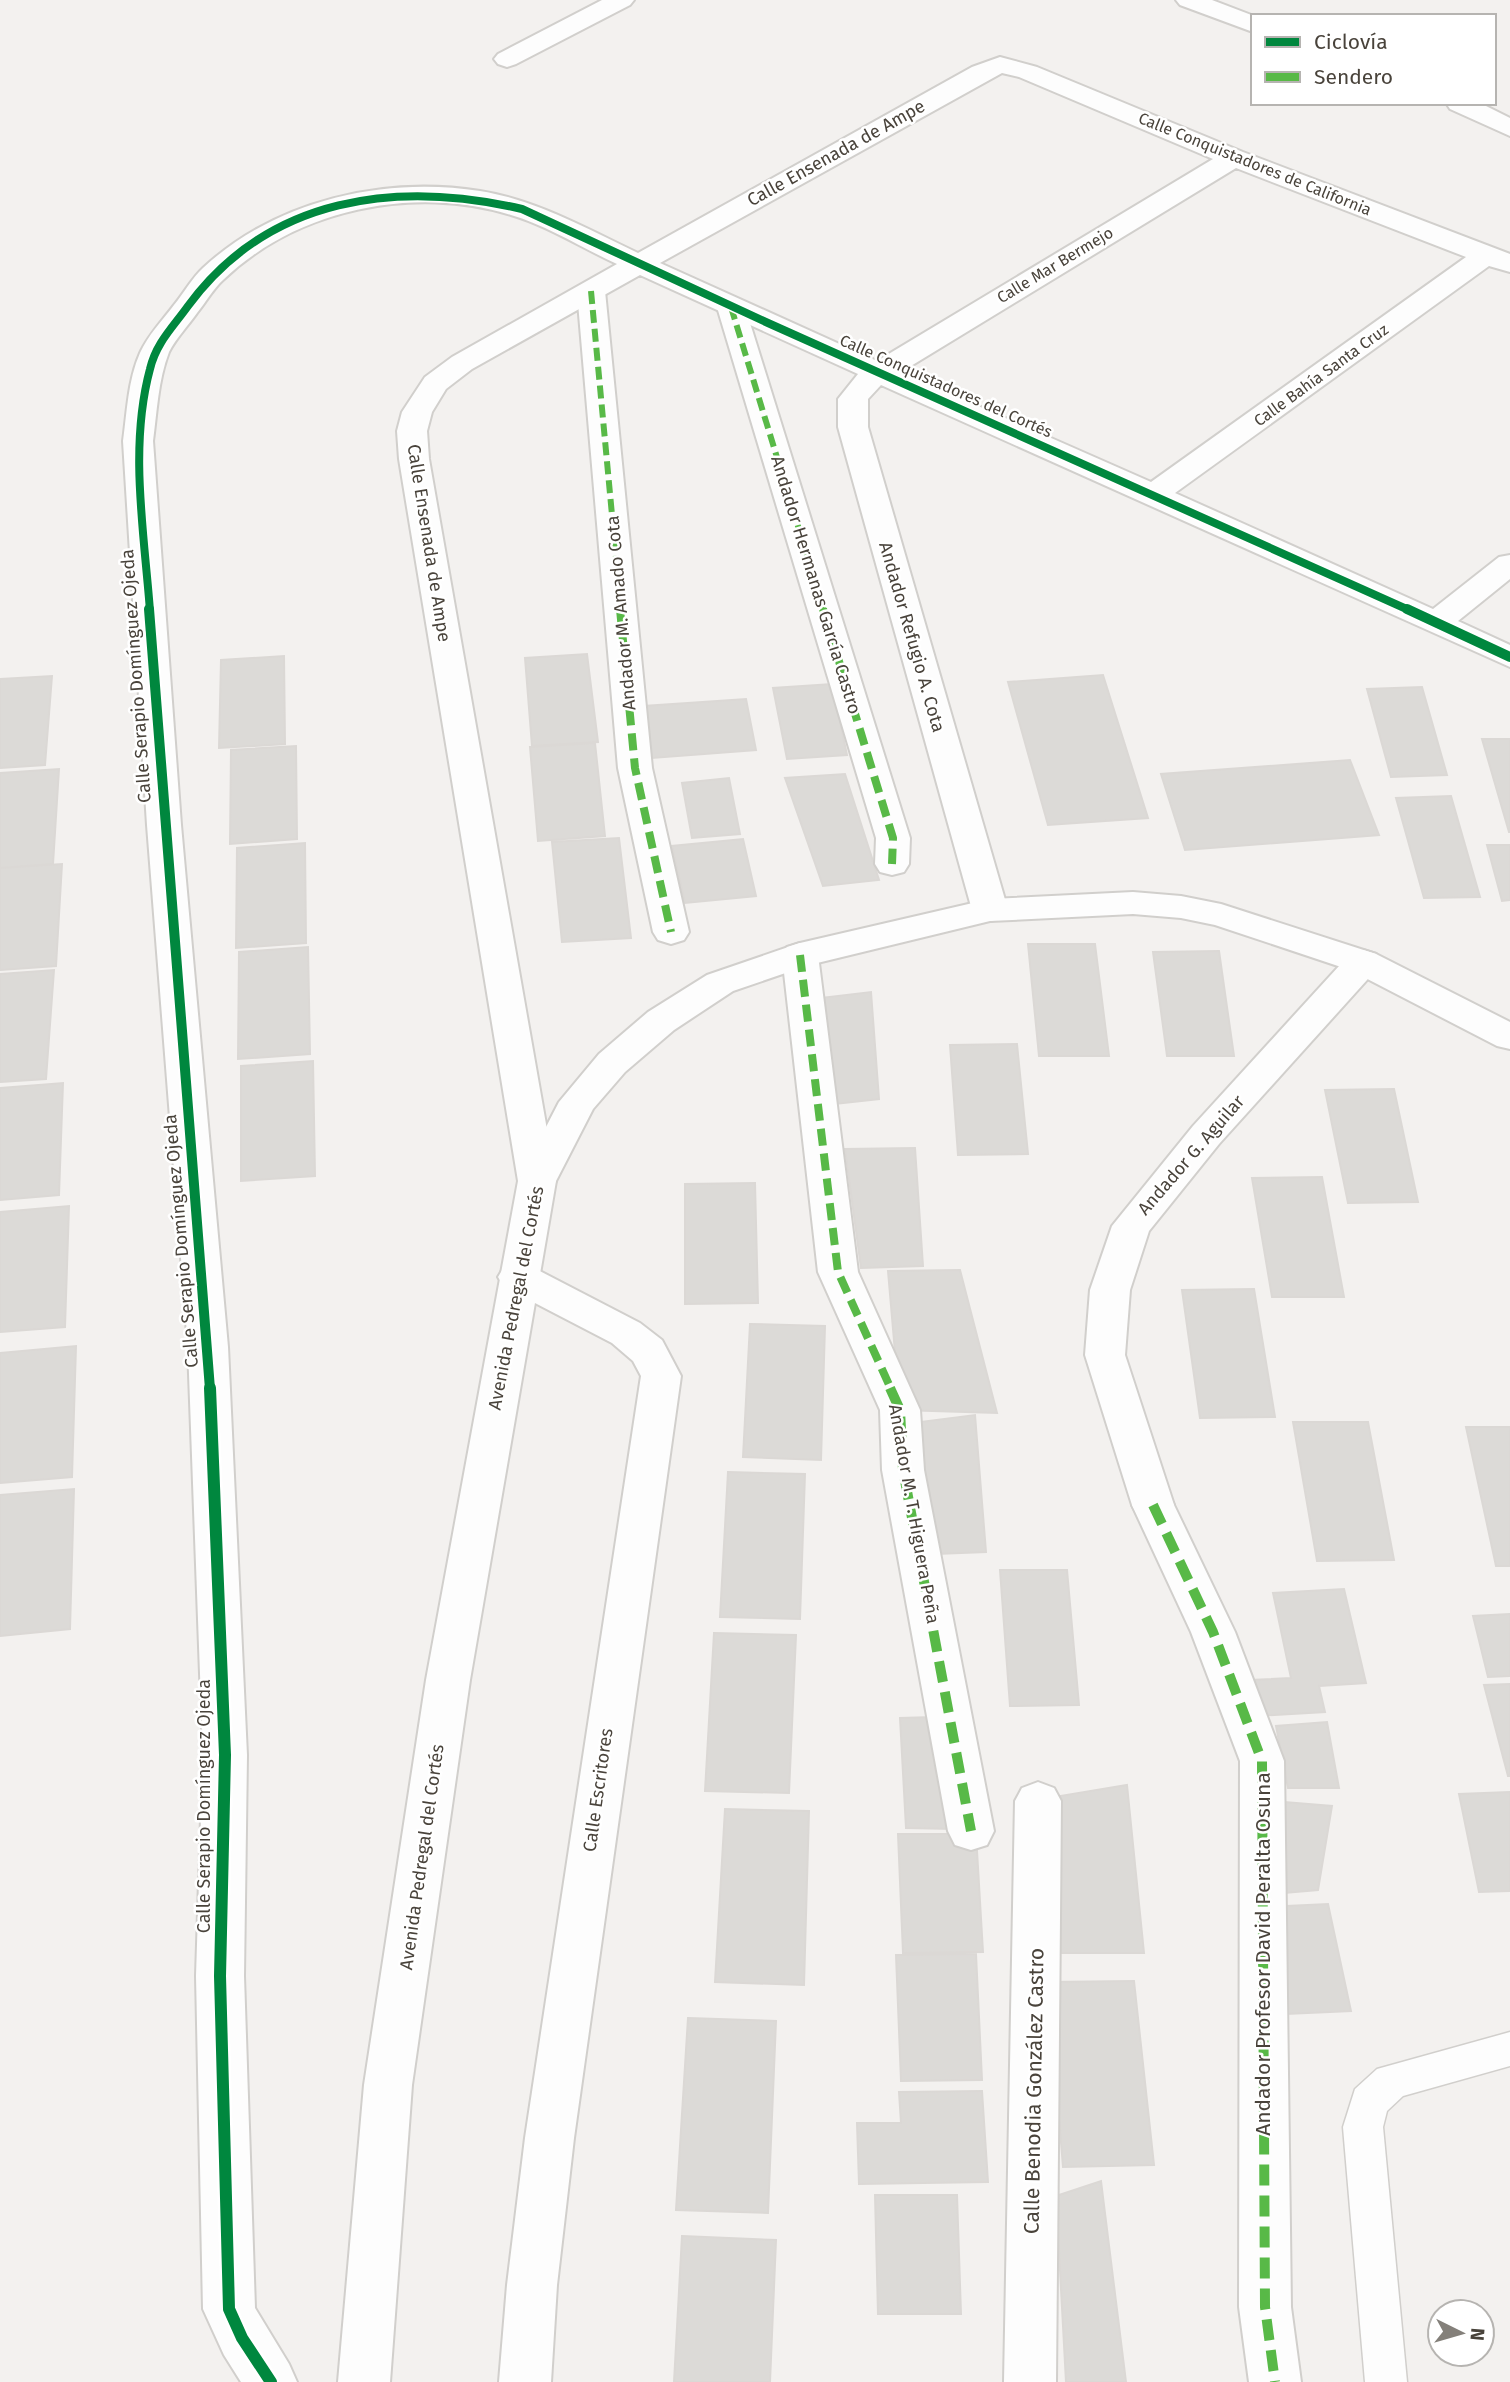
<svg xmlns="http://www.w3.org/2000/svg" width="1510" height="2382" font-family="'Fira Sans',sans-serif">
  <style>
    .building { fill: #dcdad7; stroke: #dbd8d5; stroke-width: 2 }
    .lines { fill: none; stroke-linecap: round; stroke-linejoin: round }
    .service-casing { stroke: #d1cfcc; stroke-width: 3 }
    .pedestrian-casing { stroke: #d1cfcc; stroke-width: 4 }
    .minor-casing { stroke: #d1cfcc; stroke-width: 4 }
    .tertiary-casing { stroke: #d1cfcc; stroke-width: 4 }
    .service { fill: #fdfdfd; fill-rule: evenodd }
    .pedestrian { fill: #fdfdfd; fill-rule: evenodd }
    .minor { fill: #fdfdfd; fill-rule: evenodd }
    .tertiary { fill: #fdfdfd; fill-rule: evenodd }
    .quiet-far2 { stroke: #58b947; stroke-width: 6; stroke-dasharray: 13 6; stroke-linecap: butt }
    .quiet-far1 { stroke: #58b947; stroke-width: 8; stroke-dasharray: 17 8; stroke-linecap: butt }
    .quiet { stroke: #58b947; stroke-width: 10; stroke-dasharray: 21 10; stroke-linecap: butt }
    .cycleway-far2-casing { stroke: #fff; stroke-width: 11 }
    .cycleway-far1-casing { stroke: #fff; stroke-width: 14 }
    .cycleway-casing { stroke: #fff; stroke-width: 17 }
    .cycleway-far2 { stroke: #00873e; stroke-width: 8 }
    .cycleway-far1 { stroke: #00873e; stroke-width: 10 }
    .cycleway { stroke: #00873e; stroke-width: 12 }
    .labels { text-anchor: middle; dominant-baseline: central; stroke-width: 5; stroke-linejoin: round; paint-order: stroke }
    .far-street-label { font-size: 16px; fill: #49433b; stroke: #fff }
    .street-label { font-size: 18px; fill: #49433b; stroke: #fff }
    .near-street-label { font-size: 21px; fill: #49433b; stroke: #fff }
  </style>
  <rect width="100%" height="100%" fill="#f3f1ef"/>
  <!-- building -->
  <path class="building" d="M 587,654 L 598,742 L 532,746 L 525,658 Z
    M 284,656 L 285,744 L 219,748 L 221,660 Z
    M 1103,675 L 1148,818 L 1048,825 L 1008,682 Z
    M 52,676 L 45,765 L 0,768 L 0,679 Z
    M 832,684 L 847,755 L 787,759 L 773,688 Z
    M 1422,687 L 1447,775 L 1391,777 L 1367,689 Z
    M 746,699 L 756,750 L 652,758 L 644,706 Z
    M 1482,739 L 1510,739 L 1510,832 L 1509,832 Z
    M 595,743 L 605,836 L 538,841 L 530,747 Z
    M 296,746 L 297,839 L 230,844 L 231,750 Z
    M 1350,760 L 1379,835 L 1185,850 L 1161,774 Z
    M 59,769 L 53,864 L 0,868 L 0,773 Z
    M 845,774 L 879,880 L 823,886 L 785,778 Z
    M 729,778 L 740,834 L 692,838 L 682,783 Z
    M 1451,796 L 1480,897 L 1424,898 L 1396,798 Z
    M 619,838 L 631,938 L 562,942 L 552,842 Z
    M 743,839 L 756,896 L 685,903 L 672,846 Z
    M 305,843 L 306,943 L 236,948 L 237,848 Z
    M 1487,845 L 1510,845 L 1510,900 L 1502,901 Z
    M 62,864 L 56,966 L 0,970 L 0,868 Z
    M 1028,944 L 1095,944 L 1109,1056 L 1039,1056 Z
    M 308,947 L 310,1054 L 238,1059 L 239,952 Z
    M 1219,951 L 1234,1056 L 1167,1056 L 1153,952 Z
    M 54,970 L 46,1079 L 0,1082 L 0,974 Z
    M 871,992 L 879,1099 L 835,1104 L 820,998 Z
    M 1017,1044 L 1028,1154 L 958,1155 L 950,1045 Z
    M 313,1061 L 315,1176 L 241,1181 L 241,1066 Z
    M 63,1083 L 59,1195 L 0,1200 L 0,1088 Z
    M 1394,1089 L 1418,1202 L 1348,1203 L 1325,1090 Z
    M 915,1148 L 923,1266 L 861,1268 L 845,1149 Z
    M 1322,1177 L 1344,1297 L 1272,1297 L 1252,1178 Z
    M 755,1183 L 758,1303 L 685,1304 L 685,1184 Z
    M 69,1206 L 65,1327 L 0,1332 L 0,1212 Z
    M 960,1270 L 997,1413 L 900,1410 L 888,1271 Z
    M 1254,1289 L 1275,1417 L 1200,1418 L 1182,1290 Z
    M 750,1324 L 825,1326 L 821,1460 L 743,1457 Z
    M 76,1346 L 72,1477 L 0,1483 L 0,1353 Z
    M 975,1415 L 986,1552 L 936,1554 L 912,1423 Z
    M 1293,1422 L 1368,1422 L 1394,1560 L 1317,1561 Z
    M 1466,1427 L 1510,1427 L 1510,1566 L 1496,1566 Z
    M 728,1472 L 805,1474 L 800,1619 L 720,1617 Z
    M 74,1489 L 70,1629 L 0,1636 L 0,1495 Z
    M 1000,1570 L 1067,1570 L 1079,1705 L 1010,1706 Z
    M 1344,1589 L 1366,1683 L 1319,1686 L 1325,1712 L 1257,1716 L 1251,1680 L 1291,1678 L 1273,1593 Z
    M 1510,1614 L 1510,1676 L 1488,1677 L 1473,1616 Z
    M 714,1633 L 796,1635 L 789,1793 L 705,1791 Z
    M 1510,1684 L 1510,1776 L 1508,1776 L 1484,1685 Z
    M 934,1717 L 955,1829 L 906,1828 L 900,1718 Z
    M 1327,1722 L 1339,1788 L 1288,1788 L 1276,1726 Z
    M 1127,1785 L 1144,1953 L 1051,1953 L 1060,1796 Z
    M 1510,1792 L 1510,1891 L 1479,1892 L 1459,1794 Z
    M 1284,1802 L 1332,1806 L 1318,1890 L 1273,1894 Z
    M 725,1809 L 809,1811 L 804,1985 L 715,1982 Z
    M 898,1834 L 976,1834 L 983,1952 L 903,1953 Z
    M 1328,1904 L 1351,2011 L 1286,2014 L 1265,1907 Z
    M 976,1954 L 982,2080 L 901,2081 L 896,1955 Z
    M 1134,1981 L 1154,2165 L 1063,2167 L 1048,1982 Z
    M 688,2018 L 776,2021 L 768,2213 L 676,2210 Z
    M 982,2091 L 988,2182 L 859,2184 L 857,2123 L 901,2123 L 899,2092 Z
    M 1101,2181 L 1126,2382 L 1066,2382 L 1056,2196 Z
    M 875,2195 L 957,2195 L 961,2314 L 878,2314 Z
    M 682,2236 L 776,2240 L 770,2382 L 674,2382 Z"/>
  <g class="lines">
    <defs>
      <path id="service" d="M 1510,2032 L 1510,2066 L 1403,2096 L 1387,2111 L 1383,2127 L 1407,2382 L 1365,2382 L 1343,2127 L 1355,2089 L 1377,2069 Z"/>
      <path id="pedestrian" d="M 591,283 L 601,285 L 605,291 L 652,768 L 689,932 L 684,940 L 671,944 L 658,940 L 653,932 L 618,768 L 577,291 L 581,285 Z
        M 731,298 L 741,301 L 745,307 L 910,838 L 909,864 L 904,872 L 892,875 L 880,872 L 875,864 L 876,838 L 717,307 L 721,301 Z
        M 800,943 L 813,947 L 818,955 L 858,1272 L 920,1410 L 924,1470 L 994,1831 L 987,1845 L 971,1850 L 955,1845 L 948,1831 L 882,1470 L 880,1410 L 818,1272 L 782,955 L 787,947 Z
        M 1153,1489 L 1168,1494 L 1174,1505 L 1235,1632 L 1284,1761 L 1291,2307 L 1301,2382 L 1249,2382 L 1239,2307 L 1240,1761 L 1191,1632 L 1132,1505 L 1138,1494 Z"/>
      <path id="minor" d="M 602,0 L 634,0 L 630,5 L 516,64 L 507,67 L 498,64 L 494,59 L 498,54 Z
        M 1176,0 L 1212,0 L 1254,16 L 1253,32 L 1180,5 Z
        M 1000,57 L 1037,67 L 1243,152 L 1510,254 L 1510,272 L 1489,266 L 1175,493 L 1433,609 L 1499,557 L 1510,555 L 1510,579 L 1458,621 L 1510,645 L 1510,667 L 881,385 L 868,399 L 868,427 L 1008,910 L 1002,918 L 990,921 L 978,918 L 972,910 L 838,427 L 838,399 L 858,374 L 640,275 L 472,369 L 446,389 L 432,412 L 427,431 L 429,459 L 556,1181 L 551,1191 L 537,1195 L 523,1191 L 518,1181 L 399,459 L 397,431 L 402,412 L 425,377 L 452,357 L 617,264 C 584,249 546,225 511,215 C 414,185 297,209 223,280 C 213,289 206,302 197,313 C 188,326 176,338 169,352 C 158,380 157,412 153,441 L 181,825 L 228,1347 L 247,1755 L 244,1976 L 255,2308 L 289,2364 L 297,2382 L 241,2382 L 224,2355 L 203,2309 L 196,1976 L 203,1755 L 188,1347 L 147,825 L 123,441 C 127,412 128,380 140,353 C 148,335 162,321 174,305 C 184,293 192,278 203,268 C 276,200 384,176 480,191 C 537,200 587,229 638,253 L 972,67 ZM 1002,73 L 1019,77 L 1213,159 L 877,361 L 660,263 ZM 1236,168 L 1466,257 L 1151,482 L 901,372 Z
        M 1446,103 L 1480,103 L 1510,118 L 1510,136 L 1450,109 Z
        M 1363,950 L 1376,954 L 1381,962 L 1376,970 L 1219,1144 L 1149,1231 L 1130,1290 L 1125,1355 L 1174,1505 L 1168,1516 L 1153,1521 L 1138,1516 L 1132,1505 L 1085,1355 L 1090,1290 L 1112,1226 L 1193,1126 L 1350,954 Z
        M 518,1263 L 532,1267 L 640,1323 L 662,1340 L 681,1376 L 574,2138 L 557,2285 L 551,2382 L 499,2382 L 507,2285 L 525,2138 L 641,1376 L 633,1361 L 612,1343 L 504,1287 L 498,1277 L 504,1267 Z
        M 1038,1782 L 1054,1788 L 1061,1801 L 1056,2382 L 1004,2382 L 1015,1801 L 1022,1788 Z"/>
      <path id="tertiary" d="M 1133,892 L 1181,896 L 1221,904 L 1376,954 L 1510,1022 L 1510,1049 L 1497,1046 L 1350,970 L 1215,925 L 1181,918 L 1133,914 L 990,921 L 809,965 L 733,991 L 674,1030 L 625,1072 L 593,1109 L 556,1181 L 470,1680 L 412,2085 L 390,2382 L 338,2382 L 364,2085 L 426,1680 L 518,1181 L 559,1102 L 599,1054 L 648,1012 L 707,975 L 800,943 L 990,899 Z"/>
    </defs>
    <!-- service casing -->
    <use href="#service" class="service-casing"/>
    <!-- pedestrian casing -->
    <use href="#pedestrian" class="pedestrian-casing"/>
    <!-- minor casing -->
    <use href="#minor" class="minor-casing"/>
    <!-- tertiary casing -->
    <use href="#tertiary" class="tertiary-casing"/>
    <!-- service -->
    <use href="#service" class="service"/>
    <!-- pedestrian -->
    <use href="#pedestrian" class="pedestrian"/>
    <!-- minor -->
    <use href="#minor" class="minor"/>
    <!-- tertiary -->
    <use href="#tertiary" class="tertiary"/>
    <!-- quiet-far2 -->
    <path class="quiet-far2" d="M 591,291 L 621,611
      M 731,307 L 824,611"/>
    <!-- quiet-far1 -->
    <path class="quiet-far1" d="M 620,609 L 635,768 L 671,932
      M 823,609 L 893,838 L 892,864
      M 800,955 L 838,1272 L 891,1389"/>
    <!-- quiet -->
    <path class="quiet" d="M 890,1388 L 900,1410 L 903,1470 L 971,1831
      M 1153,1505 L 1213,1632 L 1262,1761 L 1265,2307 L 1275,2382"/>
    <defs>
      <path id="cycleway-far2" d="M 150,611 C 144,531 129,447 150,369 C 156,343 173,327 188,306 C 269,196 397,180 522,209 L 768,323 L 1411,611"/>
      <path id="cycleway-far1" d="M 149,609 L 210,1389
        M 1407,609 L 1510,657"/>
      <path id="cycleway" d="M 210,1388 L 225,1755 L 220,1976 L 229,2309 L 242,2338 L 271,2382"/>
    </defs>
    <!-- cycleway-far2 casing -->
    <use href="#cycleway-far2" class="cycleway-far2-casing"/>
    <!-- cycleway-far1 casing -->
    <use href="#cycleway-far1" class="cycleway-far1-casing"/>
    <!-- cycleway casing -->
    <use href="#cycleway" class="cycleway-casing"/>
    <!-- cycleway-far2 -->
    <use href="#cycleway-far2" class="cycleway-far2"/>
    <!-- cycleway-far1 -->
    <use href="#cycleway-far1" class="cycleway-far1"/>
    <!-- cycleway -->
    <use href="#cycleway" class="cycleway"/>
  </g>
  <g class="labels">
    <!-- far-street labels -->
    <g class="far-street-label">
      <text transform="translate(1255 164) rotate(22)">Calle Conquistadores de California</text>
      <text transform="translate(1055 265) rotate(-31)">Calle Mar Bermejo</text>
      <text transform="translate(1321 375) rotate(-36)">Calle Bahía Santa Cruz</text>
      <text transform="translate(946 386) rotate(24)">Calle Conquistadores del Cortés</text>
    </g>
    <!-- street labels -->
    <g class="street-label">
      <text transform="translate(836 153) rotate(-29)">Calle Ensenada de Ampe</text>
      <text transform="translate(429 543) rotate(81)">Calle Ensenada de Ampe</text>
      <text transform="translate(816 585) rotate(73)">Andador Hermanas García Castro</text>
      <text transform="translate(621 613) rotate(-95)">Andador M. Amado Cota</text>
      <text transform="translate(912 637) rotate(74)">Andador Refugio A. Cota</text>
      <text transform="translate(136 676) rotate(-94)">Calle Serapio Domínguez Ojeda</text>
      <text transform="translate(1191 1155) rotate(-49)">Andador G. Aguilar</text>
      <text transform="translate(181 1241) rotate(-95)">Calle Serapio Domínguez Ojeda</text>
      <text transform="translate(516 1298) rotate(-79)">Avenida Pedregal del Cortés</text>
      <text transform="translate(914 1514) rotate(80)">Andador M. T. Higuera Peña</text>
      <text transform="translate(598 1790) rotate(-82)">Calle Escritores</text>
      <text transform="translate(204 1806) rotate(-90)">Calle Serapio Domínguez Ojeda</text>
      <text transform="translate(422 1857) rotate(-82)">Avenida Pedregal del Cortés</text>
    </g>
    <!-- near-street labels -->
    <g class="near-street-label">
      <text transform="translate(1263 1954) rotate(-90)">Andador Profesor David Peralta Osuna</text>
      <text transform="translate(1034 2091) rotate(-89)">Calle Benodia González Castro</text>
    </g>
  </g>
  <!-- legend -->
  <rect x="1251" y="14" width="245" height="91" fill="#ffffff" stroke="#b6b4b1" stroke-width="2"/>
  <rect x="1265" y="37" width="35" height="10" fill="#00873e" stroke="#b6b4b1" stroke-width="2"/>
  <text x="1314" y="49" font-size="21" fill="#49433b">Ciclovía</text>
  <rect x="1265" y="72" width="35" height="10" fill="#58b947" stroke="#b6b4b1" stroke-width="2"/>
  <text x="1314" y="84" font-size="21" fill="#49433b">Sendero</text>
  <!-- north arrow -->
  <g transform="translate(1461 2333) rotate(95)"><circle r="33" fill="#ffffff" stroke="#b6b4b1" stroke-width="2"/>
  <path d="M0-5L12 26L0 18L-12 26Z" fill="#84807a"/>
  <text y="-10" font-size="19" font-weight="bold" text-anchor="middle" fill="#49433b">N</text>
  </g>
</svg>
